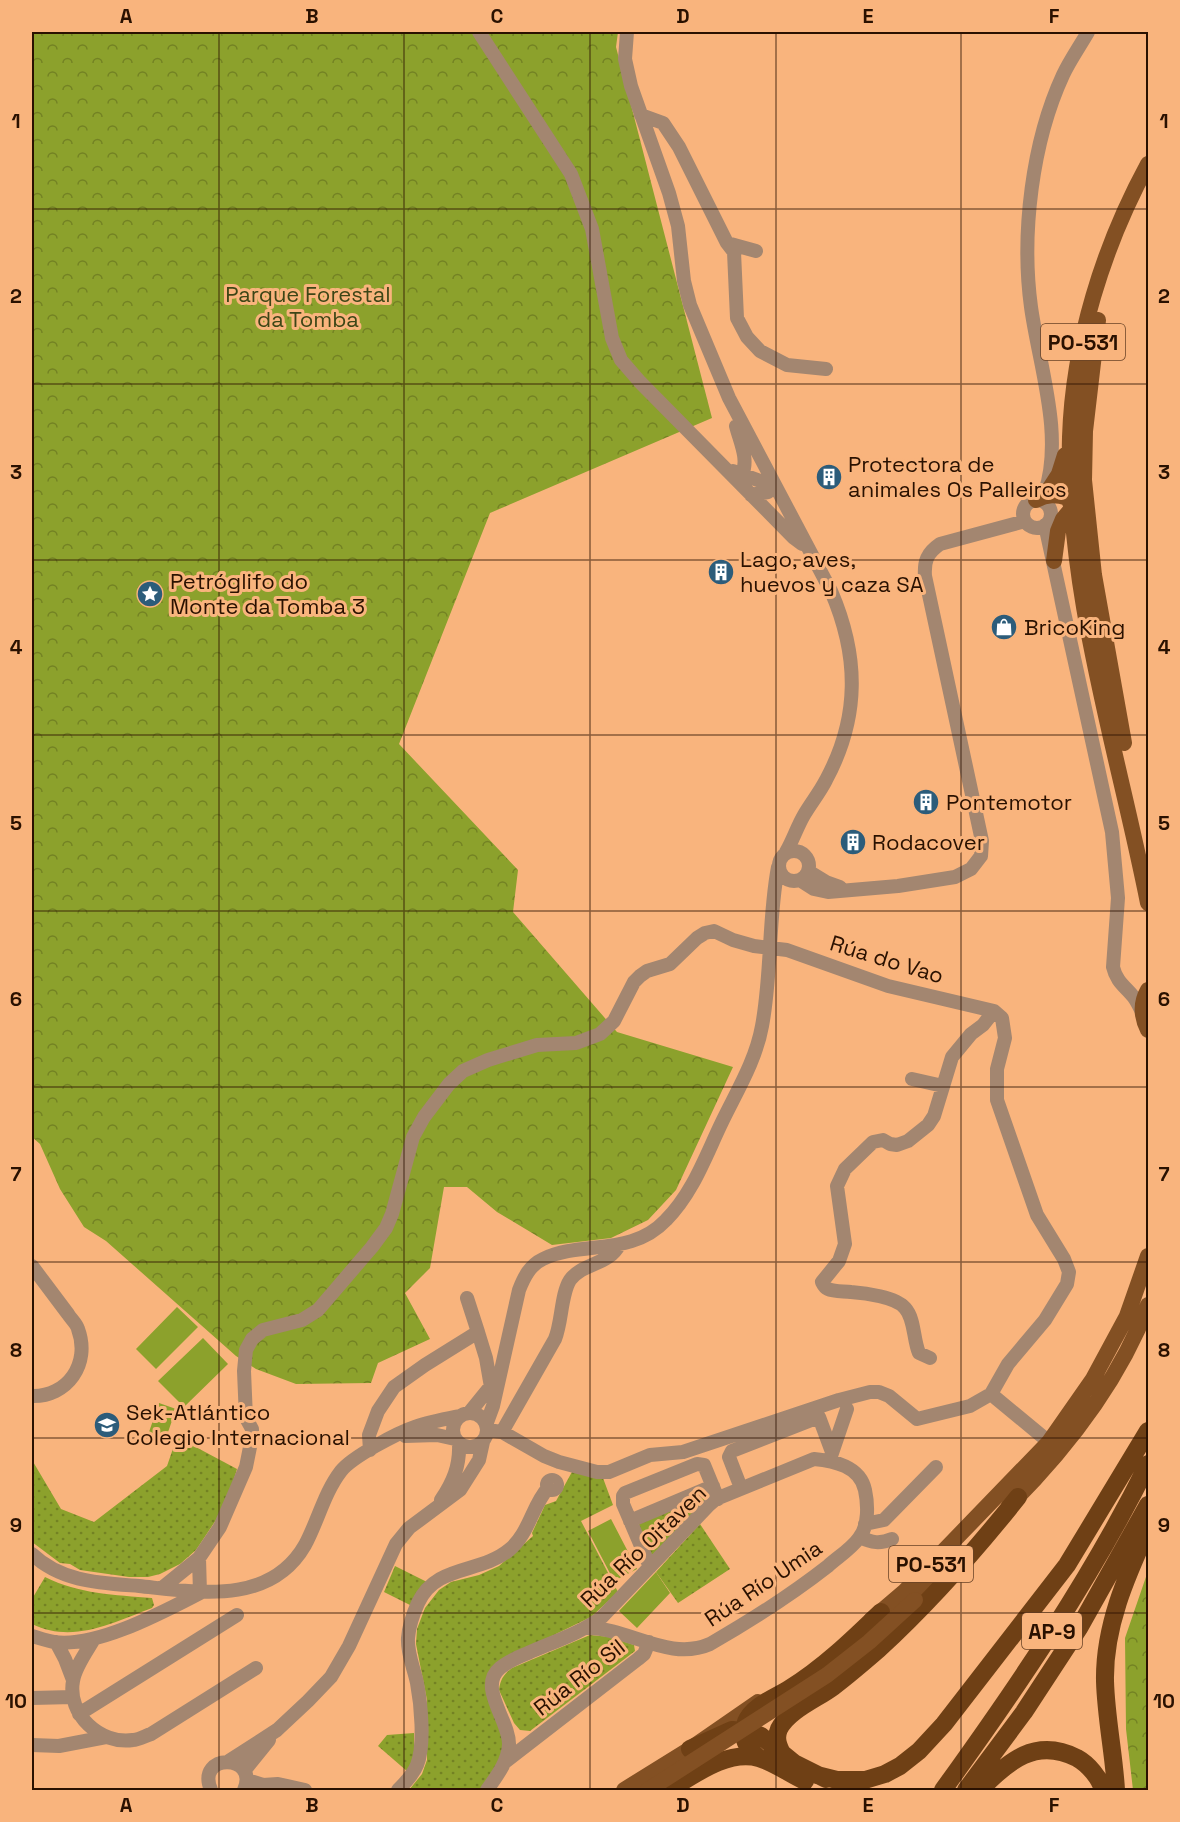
<svg xmlns="http://www.w3.org/2000/svg" width="1180" height="1822" font-family="'Space Grotesk',sans-serif">
  <style>
    .grass { fill: url(#grass-dots) }
    .forest { fill: url(#forest-crowns) }
    .pitch { fill: #8ca12c }
    .lines { fill: none; stroke-linecap: round; stroke-linejoin: round }
    .minor { stroke: #a38670; stroke-width: 14 }
    .major { stroke: #835023; stroke-width: 16 }
    .highway { stroke: #6f4015; stroke-width: 18 }
    .major-bridge { stroke: #835023; stroke-width: 16 }
    .grid { fill: none; stroke: #2a1100; stroke-width: 1.5; stroke-opacity: 0.55 }
    .labels { text-anchor: middle; dominant-baseline: central; stroke-width: 6; stroke-linejoin: round; paint-order: stroke }
    .shield { fill: #f9b47d; stroke: #684226; stroke-width: 1.5 }
    .shield-label { font-size: 21px; font-weight: bold; fill: #2a1100 }
    .park-label { font-size: 22px; fill: #3d4616; stroke: #f9b47d }
    .poi-label { font-size: 22px; fill: #2a1100; stroke: #f9b47d; text-anchor: start }
    .street-label { font-size: 22px; fill: #2a1100; stroke: #f9b47d }
    .neatline { fill: none; stroke: #2a1100; stroke-width: 2 }
    .grid-label { font-size: 20px; text-anchor: middle; font-weight: bold; fill: #2a1100 }
  </style>
  <defs>
    <pattern id="grass-dots" width="8" height="8" patternUnits="userSpaceOnUse" patternTransform="scale(1.5)"><rect width="8" height="8" fill="#8ca12c"/><path d="M2 2h.1M6 6h.1" fill="none" stroke="#738223" stroke-width="1.8" stroke-linecap="round"/></pattern>
    <pattern id="forest-crowns" width="20" height="18" patternUnits="userSpaceOnUse" patternTransform="scale(1.5)"><rect width="20" height="18" fill="#8ca12c"/><path d="M2 6a3 3 0 1 1 6 0M12 15a3 3 0 1 1 6 0" fill="none" stroke="#738223"/></pattern>
  </defs>
  <rect width="100%" height="100%" fill="#f9b47d"/>
  <!-- grass -->
  <path class="grass" d="M 177,1437 L 237,1469 L 231,1489 L 216,1520 L 196,1550 L 180,1564 L 160,1574 L 148,1577 L 129,1577 L 80,1570 L 70,1564 L 60,1563 L 32,1542 L 32,1460 L 61,1509 L 94,1522 L 167,1466 Z
    M 573,1470 L 603,1478 L 613,1505 L 581,1521 L 618,1592 L 591,1617 L 496,1663 L 503,1748 L 501,1758 L 481,1790 L 409,1790 L 422,1774 L 427,1760 L 427,1700 L 416,1644 L 417,1629 L 425,1608 L 439,1590 L 451,1582 L 479,1575 L 499,1566 L 533,1536 L 532,1533 L 545,1505 L 556,1501 Z
    M 706,1494 L 708,1499 L 655,1554 L 649,1555 L 638,1526 L 642,1520 Z
    M 700,1524 L 730,1569 L 678,1603 L 656,1572 Z
    M 395,1566 L 427,1582 L 412,1606 L 384,1592 Z
    M 45,1577 C 79,1594 115,1595 152,1598 L 154,1605 L 152,1608 C 112,1623 73,1644 32,1624 L 32,1599 Z
    M 590,1635 L 610,1637 L 634,1645 L 635,1651 L 530,1731 L 520,1730 L 514,1723 L 499,1690 C 500,1680 504,1674 512,1668 Z
    M 414,1733 L 414,1754 L 408,1772 L 378,1746 L 387,1735 Z"/>
  <!-- forest -->
  <path class="forest" d="M 32,32 L 618,32 L 616,47 L 712,418 L 490,513 L 399,744 L 518,870 L 513,912 L 617,1032 L 733,1067 L 676,1190 L 648,1220 L 611,1238 L 552,1245 L 497,1212 L 467,1187 L 444,1187 L 430,1268 L 405,1293 L 430,1339 L 378,1363 L 371,1383 L 296,1384 L 256,1369 L 236,1356 L 106,1241 L 84,1227 L 60,1189 L 40,1144 L 32,1137 Z
    M 1148,1571 L 1148,1790 L 1133,1790 L 1126,1729 L 1125,1638 Z"/>
  <!-- pitch -->
  <path class="pitch" d="M 177,1307 L 198,1327 L 156,1369 L 136,1349 Z
    M 203,1338 L 228,1364 L 184,1407 L 158,1381 Z
    M 159,1403 L 176,1409 L 166,1438 L 149,1432 Z
    M 611,1519 L 637,1569 L 614,1581 L 588,1531 Z
    M 656,1572 L 670,1593 L 637,1628 L 619,1611 Z"/>
  <g class="lines">
    <!-- minor -->
    <path class="minor" d="M 479,32 L 571,174 L 592,229 L 612,338 L 621,360 L 640,382 L 794,538 L 802,544
      M 627,32 L 625,59 L 631,86 L 669,193 L 678,226 L 684,281 L 690,305 L 729,398 L 831,591 C 859,656 860,717 826,780 C 820,792 811,803 804,815 C 797,827 793,840 786,852
      M 641,115 L 663,123 L 679,147 L 727,243 L 756,251
      M 727,243 L 734,252 L 737,318 L 747,337 L 760,351 L 787,365 L 826,369
      M 736,426 C 740,442 749,459 742,475
      M 733,471 L 774,486 L 768,492 L 751,495
      M 1045,492 C 1064,435 1039,365 1031,307 C 1021,234 1032,142 1063,75 C 1070,60 1080,46 1088,32
      M1023 514a14 14 0 1 1 28 0a14 14 0 1 1-28 0Z
      M 1045,525 L 1112,832 L 1118,898 L 1113,967 C 1116,980 1123,985 1132,995 C 1136,999 1139,1006 1142,1012
      M779 866a15 15 0 1 1 30 0a15 15 0 1 1-30 0Z
      M 808,871 L 826,882 L 840,887
      M 800,880 L 814,889 L 828,892 L 898,886 L 955,877 L 971,869 L 981,856 L 982,841 L 925,576 C 924,561 927,553 940,544 L 1025,521
      M 912,1079 L 943,1086
      M 32,1266 C 44,1282 56,1298 68,1314 C 71,1319 77,1324 78,1329 C 91,1364 67,1397 32,1396
      M 467,1298 L 478,1332
      M 930,1358 L 919,1353 C 913,1339 915,1319 905,1308 C 896,1297 865,1293 851,1292 C 844,1291 834,1292 828,1289 C 824,1287 824,1286 822,1282 L 839,1261 L 845,1244 L 837,1186 L 845,1169 L 873,1142 L 883,1140 L 890,1144 L 897,1145 L 908,1141 L 928,1125 L 934,1116 L 952,1057 L 971,1034 L 983,1025 L 994,1011
      M453 1430a17 17 0 1 1 34 0a17 17 0 1 1-34 0Z
      M 469,1413 L 495,1381
      M 486,1425 L 493,1406 L 519,1290 C 524,1277 530,1265 543,1259 C 583,1240 631,1257 666,1220 C 693,1193 706,1155 722,1122 C 737,1091 756,1060 762,1026 C 772,973 768,920 778,867
      M 487,1430 L 502,1432 L 544,1456 L 559,1462 L 597,1472 L 609,1472 L 650,1455 L 683,1452 L 839,1400 L 870,1392 L 879,1392 L 889,1396 L 917,1419 L 970,1406 L 991,1394
      M 502,1432 L 555,1339 C 562,1322 561,1294 570,1280 C 582,1263 609,1265 619,1245
      M 405,1436 L 437,1435 L 455,1439
      M 370,1450 L 369,1435 L 378,1411 L 394,1387 L 425,1365 L 478,1332 L 486,1358 L 491,1387
      M 831,1456 L 847,1409
      M547 1485a5 5 0 1 1 10 0a5 5 0 1 1-10 0Z
      M 741,1488 L 729,1457 L 732,1451 L 819,1417 L 832,1452
      M 441,1500 C 453,1482 460,1466 459,1444
      M 630,1521 L 713,1486
      M 865,1524 L 884,1520 L 936,1467
      M 860,1537 C 872,1543 880,1544 892,1539
      M 32,1554 C 61,1582 101,1583 139,1586 C 197,1592 270,1606 305,1545 C 318,1521 324,1493 341,1471 C 352,1457 397,1433 415,1427 C 429,1422 445,1419 460,1416
      M 650,1567 L 623,1504 L 623,1496 L 625,1493 L 697,1464 L 704,1465 L 718,1499
      M 162,1588 L 199,1558 L 220,1527 L 246,1467 L 252,1437 L 252,1429 L 246,1418 L 244,1371 L 246,1350 L 252,1339 L 263,1330 L 302,1320 L 318,1310 L 372,1247 L 386,1228 L 392,1214 L 413,1137 L 424,1117 L 449,1084 L 463,1071 L 488,1060 L 537,1045 L 576,1043 L 600,1034 L 614,1021 L 634,982 L 640,976 L 647,971 L 670,964 L 697,938 L 705,933 L 714,931 L 733,940 L 754,946 L 787,950 L 888,986 L 994,1011 L 1002,1018 L 1005,1038 L 997,1069 L 997,1100 L 1037,1215 L 1064,1259 L 1069,1272 L 1067,1284 L 1045,1320 L 1008,1364 L 991,1394 L 1049,1442
      M 32,1636 C 39,1638 47,1641 54,1642 C 97,1648 163,1612 200,1593 L 199,1558
      M 94,1639 C 87,1651 75,1667 73,1681 C 67,1714 100,1745 133,1740 C 139,1740 145,1736 151,1734 L 256,1668
      M 56,1642 L 65,1659 L 73,1680
      M 32,1698 L 73,1697
      M 79,1714 L 237,1615
      M 32,1745 L 59,1746 L 106,1737
      M 229,1761 L 277,1730 L 308,1701 L 331,1677 L 349,1646 L 396,1544 L 409,1528 L 460,1490 L 479,1460 L 483,1442
      M 505,1762 L 638,1659 L 644,1654 L 649,1642
      M 244,1771 L 269,1740
      M 247,1780 L 263,1785 L 278,1784 L 305,1790
      M 211,1790 C 195,1752 260,1754 244,1790
      M 398,1790 C 405,1783 413,1775 417,1765 C 425,1745 421,1704 417,1683 C 414,1668 407,1654 408,1638 C 409,1626 413,1614 418,1603 C 436,1564 480,1574 509,1550 C 529,1534 532,1506 548,1488
      M 487,1790 C 496,1777 508,1762 509,1745 C 510,1721 477,1687 500,1668 C 508,1661 518,1657 528,1653 C 553,1642 581,1633 602,1617 L 709,1505 L 716,1499 L 814,1459 C 834,1461 860,1466 865,1490 C 868,1504 869,1526 859,1538 C 851,1549 838,1557 828,1566 C 791,1595 750,1621 710,1644 C 669,1662 629,1628 588,1628"/>
    <!-- major -->
    <path class="major" d="M 1148,164 C 1103,247 1073,343 1070,437 C 1066,593 1118,751 1148,903
      M 1098,320 L 1085,431 L 1084,480 L 1094,575 L 1124,743
      M 1046,494 L 1059,474 L 1065,455
      M 1036,500 C 1047,494 1056,494 1068,498 L 1073,509
      M 1054,561 L 1058,531 L 1063,519 L 1073,507
      M 1148,990 C 1140,1004 1141,1016 1148,1030
      M 1009,1506 C 1066,1449 1119,1381 1148,1305
      M 915,1600 L 954,1560
      M 871,1620 L 905,1591 L 1049,1442 L 1093,1379 L 1127,1316 L 1148,1256
      M 624,1790 L 690,1749 L 758,1702"/>
    <!-- highway -->
    <path class="highway" d="M 690,1749 L 732,1730 L 752,1732 L 761,1736 L 794,1763 L 826,1779
      M 783,1755 C 778,1746 775,1738 779,1729 C 789,1710 817,1699 833,1687 C 849,1675 864,1662 879,1649 C 930,1602 975,1551 1018,1497
      M 759,1758 C 747,1748 740,1738 746,1722 C 752,1706 776,1697 789,1689 C 823,1668 852,1640 881,1612
      M 817,1775 L 837,1780 L 865,1780 L 885,1774 L 900,1766 L 919,1751 L 944,1724 L 1067,1565 L 1148,1431
      M 669,1790 C 694,1775 728,1749 759,1758 C 775,1763 790,1774 805,1781
      M 943,1790 C 1018,1686 1091,1579 1148,1464
      M 966,1790 L 1024,1712 L 1079,1628 L 1148,1505
      M 980,1790 C 1008,1761 1036,1737 1077,1758 C 1088,1764 1100,1778 1103,1790
      M 1116,1790 C 1114,1754 1106,1718 1105,1681 C 1104,1627 1126,1577 1148,1529"/>
    <!-- major-bridge -->
    <path class="major-bridge" d="M 648,1790 L 827,1675 L 869,1642 L 915,1600"/>
  </g>
  <!-- grid -->
  <path class="grid" d="M 219,32 L 219,1790M 404,32 L 404,1790M 590,32 L 590,1790M 776,32 L 776,1790M 961,32 L 961,1790M 32,209 L 1148,209M 32,384 L 1148,384M 32,560 L 1148,560M 32,735 L 1148,735M 32,911 L 1148,911M 32,1087 L 1148,1087M 32,1262 L 1148,1262M 32,1438 L 1148,1438M 32,1613 L 1148,1613"/>
  <!-- icons -->
  <defs>
    <symbol id="building-disc" viewBox="-11 -11 22 22"><circle r="9.5" fill="#2c5c7a" stroke="#f9b47d"/><path d="M-4-6H4V6H1V3H-1V6H-4ZM-2.5-4.3h1.7v1.8h-1.7ZM.8-4.3h1.7v1.8H.8ZM-2.5-1h1.7V.8h-1.7ZM.8-1h1.7V.8H.8Z" fill="#fff"/></symbol>
    <symbol id="sight-disc" viewBox="-11 -11 22 22"><circle r="9.5" fill="#2c5c7a" stroke="#f9b47d"/><path d="M0-6L1.8-2.2L6-1.7L2.9 1.2L3.7 5.4L0 3.3L-3.7 5.4L-2.9 1.2L-6-1.7L-1.8-2.2Z" fill="#fff"/></symbol>
    <symbol id="shop-disc" viewBox="-11 -11 22 22"><circle r="9.5" fill="#2c5c7a" stroke="#f9b47d"/><path d="M-5-2.5h2.3a2.7 3.5 0 0 1 5.4 0H5L5.5 6h-11ZM-1.5-2.5h3a1.5 2.3 0 0 0-3 0Z" fill="#fff"/></symbol>
    <symbol id="school-disc" viewBox="-11 -11 22 22"><circle r="9.5" fill="#2c5c7a" stroke="#f9b47d"/><path d="M0-5L7-2L0 1L-7-2ZM-4 1L0 2.5L4 1V4Q0 6-4 4Z" fill="#fff"/></symbol>
  </defs>
  <g fill-rule="evenodd">
    <use href="#building-disc" x="814" y="462" width="30" height="30"/>
    <use href="#building-disc" x="706" y="557" width="30" height="30"/>
    <use href="#sight-disc" x="135" y="579" width="30" height="30"/>
    <use href="#shop-disc" x="989" y="612" width="30" height="30"/>
    <use href="#building-disc" x="911" y="787" width="30" height="30"/>
    <use href="#building-disc" x="838" y="827" width="30" height="30"/>
    <use href="#school-disc" x="92" y="1410" width="30" height="30"/>
  </g>
  <g class="labels">
    <!-- shield labels -->
    <g class="shield">
      <rect x="1041" y="324" width="84" height="36" rx="4.5"/>
      <rect x="889" y="1546" width="84" height="36" rx="4.5"/>
      <rect x="1022" y="1613" width="60" height="36" rx="4.5"/>
    </g>
    <g class="shield-label">
      <text x="1083" y="342">PO-531</text>
      <text x="931" y="1564">PO-531</text>
      <text x="1052" y="1631">AP-9</text>
    </g>
    <!-- park labels -->
    <g class="park-label">
      <text x="308" y="294">Parque Forestal<tspan x="308" dy="25">da Tomba</tspan></text>
    </g>
    <!-- poi labels -->
    <g class="poi-label">
      <text x="848" y="464">Protectora de<tspan x="848" dy="25">animales Os Palleiros</tspan></text>
      <text x="740" y="559">Lago, aves,<tspan x="740" dy="25">huevos y caza SA</tspan></text>
      <text x="170" y="581">Petróglifo do<tspan x="170" dy="25">Monte da Tomba 3</tspan></text>
      <text x="1024" y="627">BricoKing</text>
      <text x="946" y="802">Pontemotor</text>
      <text x="872" y="842">Rodacover</text>
      <text x="126" y="1412">Sek-Atlántico<tspan x="126" dy="25">Colegio Internacional</tspan></text>
    </g>
    <!-- street labels -->
    <g class="street-label">
      <text transform="translate(887 959) rotate(17)">Rúa do Vao</text>
      <text transform="translate(643 1546) rotate(-44)">Rúa Río Oitaven</text>
      <text transform="translate(763 1583) rotate(-34)">Rúa Río Umia</text>
      <text transform="translate(579 1677) rotate(-38)">Rúa Río Sil</text>
    </g>
  </g>
  <!-- border -->
  <rect width="1180" height="1822" fill="none" stroke="#f9b47d" stroke-width="66"/>
  <rect x="33" y="33" width="1114" height="1756" class="neatline"/>
  <g class="grid-label">
    <text x="126" y="23">A</text>
    <text x="312" y="23">B</text>
    <text x="497" y="23">C</text>
    <text x="683" y="23">D</text>
    <text x="868" y="23">E</text>
    <text x="1054" y="23">F</text>
    <text x="16" y="128">1</text>
    <text x="1164" y="128">1</text>
    <text x="16" y="303">2</text>
    <text x="1164" y="303">2</text>
    <text x="16" y="479">3</text>
    <text x="1164" y="479">3</text>
    <text x="16" y="654">4</text>
    <text x="1164" y="654">4</text>
    <text x="16" y="830">5</text>
    <text x="1164" y="830">5</text>
    <text x="16" y="1006">6</text>
    <text x="1164" y="1006">6</text>
    <text x="16" y="1181">7</text>
    <text x="1164" y="1181">7</text>
    <text x="16" y="1357">8</text>
    <text x="1164" y="1357">8</text>
    <text x="16" y="1532">9</text>
    <text x="1164" y="1532">9</text>
    <text x="16" y="1708">10</text>
    <text x="1164" y="1708">10</text>
    <text x="126" y="1812">A</text>
    <text x="312" y="1812">B</text>
    <text x="497" y="1812">C</text>
    <text x="683" y="1812">D</text>
    <text x="868" y="1812">E</text>
    <text x="1054" y="1812">F</text>
  </g>
</svg>
